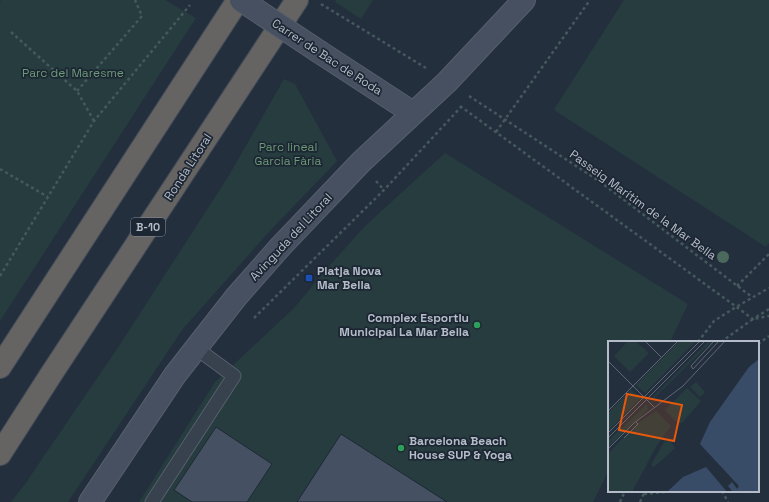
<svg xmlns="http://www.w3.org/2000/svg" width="769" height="502" font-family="'Space Grotesk',sans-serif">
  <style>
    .green { fill: #263c3f }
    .building { fill: #455162; stroke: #1f2835 }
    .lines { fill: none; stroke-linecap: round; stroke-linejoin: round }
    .service-casing { stroke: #565f6c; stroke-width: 15 }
    .secondary-casing { stroke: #565f6c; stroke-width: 24 }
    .trunk-casing { stroke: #434c59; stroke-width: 24 }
    .path { stroke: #44595c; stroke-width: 2.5; stroke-dasharray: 3 3; stroke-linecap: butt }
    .service { stroke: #38414e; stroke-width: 13 }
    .secondary { stroke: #465061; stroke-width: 22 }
    .trunk { stroke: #656462; stroke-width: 22 }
    .secondary-bridge-casing { stroke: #565f6c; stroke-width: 24; stroke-linecap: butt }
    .secondary-bridge { stroke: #465061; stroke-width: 22 }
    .tree { fill: #4b6a5d }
    .transit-dot { fill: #1a4fb4; stroke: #1d2633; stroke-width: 1.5 }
    .leisure-dot { fill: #2e9e5b; stroke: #1d2633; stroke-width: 1.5 }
    .labels { text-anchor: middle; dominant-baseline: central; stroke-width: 3.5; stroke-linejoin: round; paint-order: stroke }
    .shield { fill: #1d2633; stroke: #878f9c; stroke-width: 1 }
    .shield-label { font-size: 11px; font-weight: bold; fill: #b4bcc9 }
    .street-label { font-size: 12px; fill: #b4bcc9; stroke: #1d2633 }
    .park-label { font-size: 12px; fill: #6b9a76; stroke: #1d2633 }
    .poi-label { font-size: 12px; font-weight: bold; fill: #b4bcc9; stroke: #1d2633; text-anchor: start }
    .inset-road { fill: none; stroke: #5e6776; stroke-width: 1 }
    .view { fill: #e8590c; fill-opacity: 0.15; stroke: #e8590c; stroke-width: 2 }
    .inset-edge { fill: none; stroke: #b4bcc9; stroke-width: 2 }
  </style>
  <rect width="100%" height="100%" fill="#242f3e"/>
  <!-- green -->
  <path class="green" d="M 1,0 L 165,0 L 196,18 L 0,321 L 0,2 Z
    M 336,0 L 373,0 L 361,19 L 335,2 Z
    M 624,0 L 769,0 L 769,243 L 766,247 L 554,110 L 555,108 Z
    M 284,79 L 295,84 L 337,161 L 268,233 L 182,330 L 68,502 L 11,502 L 25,484 L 119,346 L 228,177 Z
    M 445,153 L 688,304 L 670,342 L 609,342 L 609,470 L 593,502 L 139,502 L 215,382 L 295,307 L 323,273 L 365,226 Z"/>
  <!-- building -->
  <path class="building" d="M 216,427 L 272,464 L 247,502 L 192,502 L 174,490 Z
    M 341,434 L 447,502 L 297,502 Z"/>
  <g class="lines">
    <defs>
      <path id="service" d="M 152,502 L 234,376 L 196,348"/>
      <path id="secondary" d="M 321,53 L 413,113
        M 90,502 L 175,375 L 236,297 L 281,246 L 361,162 L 447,82 L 524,0"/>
      <path id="trunk" d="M 0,367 L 238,0
        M 0,454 L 50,376 L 297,0"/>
    </defs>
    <!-- service casing -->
    <use href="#service" class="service-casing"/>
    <!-- secondary casing -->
    <use href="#secondary" class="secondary-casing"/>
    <!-- trunk casing -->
    <use href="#trunk" class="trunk-casing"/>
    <!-- path -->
    <path class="path" d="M 321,4 L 426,68
      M 11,32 L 77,91 L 94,121
      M 77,91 L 142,16 L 135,0
      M 469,96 L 599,181 L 752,297
      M 460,106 L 753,319 L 769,309
      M 496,132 L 590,0
      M 0,169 L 48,197
      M 376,181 L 384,190
      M 0,276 L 94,121 L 190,5
      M 737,286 L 769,254
      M 254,318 L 384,190 L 461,107
      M 698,342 L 714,321 L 736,307 L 769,288
      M 721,342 L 753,319 L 769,316
      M 758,344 L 769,336
      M 722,491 L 728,502
      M 644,494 L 674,491
      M 620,502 L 625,491
      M 640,502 L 645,491"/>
    <!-- service -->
    <use href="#service" class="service"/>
    <!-- secondary -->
    <use href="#secondary" class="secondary"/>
    <!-- trunk -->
    <use href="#trunk" class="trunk"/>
    <defs>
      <path id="secondary-bridge" d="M 241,0 L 321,53"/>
    </defs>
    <!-- secondary-bridge casing -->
    <use href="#secondary-bridge" class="secondary-bridge-casing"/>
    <!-- secondary-bridge -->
    <use href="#secondary-bridge" class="secondary-bridge"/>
  </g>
  <!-- trees -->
  <circle class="tree" cx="723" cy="257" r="6"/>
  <!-- markers -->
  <rect class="transit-dot" x="305" y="274" width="8" height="8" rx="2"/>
  <g class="leisure-dot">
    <circle cx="477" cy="325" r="4"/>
    <circle cx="401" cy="448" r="4"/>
  </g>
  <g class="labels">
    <!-- shield labels -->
    <rect class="shield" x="131" y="218" width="34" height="18" rx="3"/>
    <g class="shield-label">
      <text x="148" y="227">B-10</text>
    </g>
    <!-- street labels -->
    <g class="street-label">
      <text transform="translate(327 57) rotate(33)">Carrer de Bac de Roda</text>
      <text transform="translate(188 167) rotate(-57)">Ronda Litoral</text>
      <text transform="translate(643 205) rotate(36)">Passeig Marítim de la Mar Bella</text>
      <text transform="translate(291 237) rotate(-47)">Avinguda del Litoral</text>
    </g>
    <!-- park labels -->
    <g class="park-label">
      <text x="73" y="73">Parc del Maresme</text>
      <text x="288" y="147">Parc lineal<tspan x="288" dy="14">Garcia Fària</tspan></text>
    </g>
    <!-- poi labels -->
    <g class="poi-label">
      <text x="317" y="271">Platja Nova<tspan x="317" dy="14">Mar Bella</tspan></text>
      <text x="469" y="318" text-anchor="end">Complex Esportiu<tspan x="469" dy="14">Municipal La Mar Bella</tspan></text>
      <text x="409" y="441">Barcelona Beach<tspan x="409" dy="14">House SUP &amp; Yoga</tspan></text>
    </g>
  </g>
  <!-- overview -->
  <g transform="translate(608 341)">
    <rect width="151" height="151" fill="#242f3e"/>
    <path d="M 20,0 L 27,0 L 41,12 L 22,31 L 6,15 ZM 71,0 L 88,0 L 37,52 L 28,44 ZM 101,0 L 104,0 L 44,59 L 43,58 ZM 88,41 L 97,51 L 92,56 L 82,46 ZM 79,47 L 93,60 L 74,82 L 70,82 L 57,69 ZM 23,49 L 33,57 L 0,90 L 0,72 ZM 39,63 L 40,69 L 0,106 L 0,100 ZM 48,70 L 63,85 L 49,104 L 24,151 L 0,151 L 0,113 L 28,83 ZM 62,100 L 67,107 L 46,126 L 43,124 L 56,101 Z" fill="#263c3f"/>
    <path d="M 151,18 L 151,151 L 125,151 L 120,145 L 124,141 L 129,148 L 131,145 L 92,103 L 102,81 L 141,26 ZM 98,126 L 119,151 L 59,151 L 75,136 Z" fill="#394c67"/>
    <path class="inset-road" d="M 37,0 L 53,16M 106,0 L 83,25 L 85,28 L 111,0M 0,20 L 47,67M 0,70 L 70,0M 0,92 L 92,0M 0,97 L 97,0M 16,97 L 30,83 L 28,81M 0,108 L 26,82 L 75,45 L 117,0"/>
    <path class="view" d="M 19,53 L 74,64 L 66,100 L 11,89 Z"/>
    <rect width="151" height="151" class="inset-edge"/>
  </g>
</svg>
